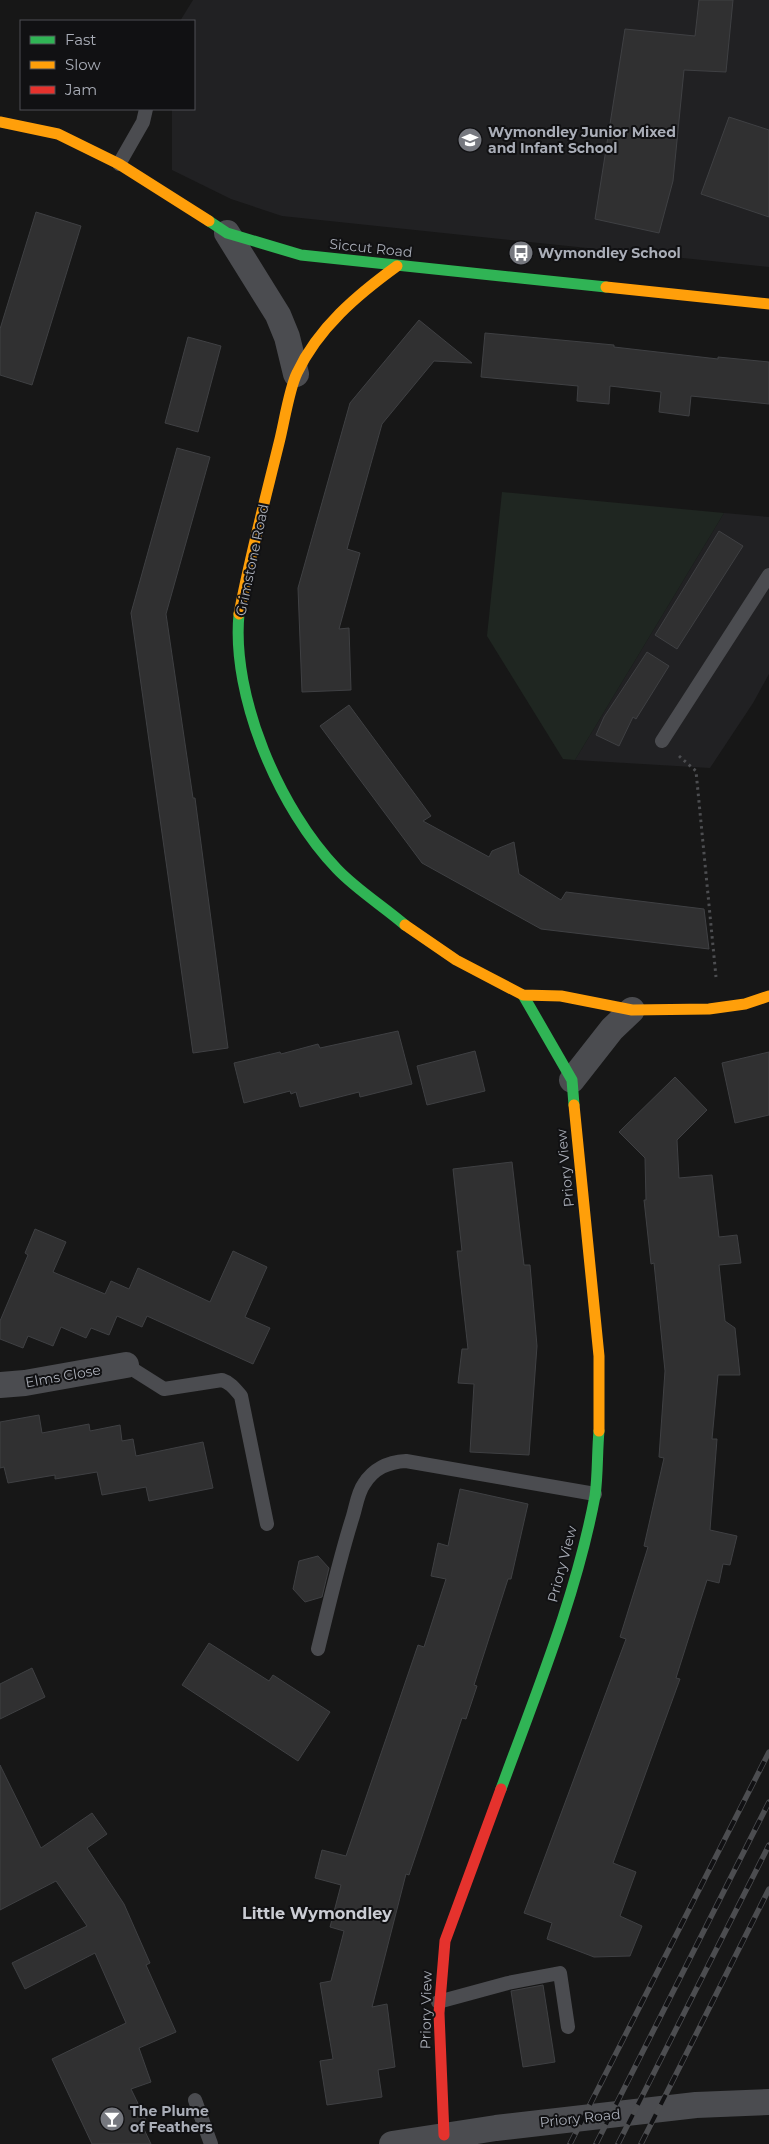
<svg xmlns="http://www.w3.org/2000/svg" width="769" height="2144" font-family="Montserrat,sans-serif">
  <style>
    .built { fill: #212123 }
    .green { fill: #1f2621 }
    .building { fill: #303031; stroke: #3f4043 }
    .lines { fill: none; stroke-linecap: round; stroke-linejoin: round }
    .path { stroke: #4d4e51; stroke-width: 3; stroke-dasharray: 2.5 4; stroke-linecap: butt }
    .lane { stroke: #4b4c50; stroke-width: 14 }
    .street { stroke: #4b4c50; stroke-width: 26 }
    .fast { stroke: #30b455; stroke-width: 11 }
    .slow { stroke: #ff9f0a; stroke-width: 11 }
    .jam { stroke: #e5322d; stroke-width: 11 }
    .rail-casing { stroke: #4c4d50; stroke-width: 5.5 }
    .rail { stroke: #111113; stroke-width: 4; stroke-dasharray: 11; stroke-linecap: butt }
    .labels { text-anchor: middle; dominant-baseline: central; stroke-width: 4; stroke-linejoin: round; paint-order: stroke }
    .poi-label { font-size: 14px; font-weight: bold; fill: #a9adb7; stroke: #111113; text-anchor: start }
    .street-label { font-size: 14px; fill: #a9adb7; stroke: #111113 }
    .quarter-label { font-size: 16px; font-weight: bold; fill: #caccd3; stroke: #111113 }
  </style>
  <rect width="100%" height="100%" fill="#171717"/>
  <!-- built -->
  <path class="built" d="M 193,0 L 769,0 L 769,267 L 282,216 L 231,199 L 172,170 L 172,109 L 194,109 L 194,21 L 180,21 Z
    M 724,513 L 769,517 L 769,674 L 753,703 L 710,768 L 575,760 Z"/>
  <!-- green -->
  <path class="green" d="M 502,492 L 724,513 L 575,760 L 563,759 L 487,636 Z"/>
  <!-- building -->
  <path class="building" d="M 699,0 L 733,0 L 726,72 L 684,70 L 673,181 L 659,233 L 595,219 L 625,29 L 695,36 Z
    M 729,117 L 769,130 L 769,217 L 701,194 Z
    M 36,212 L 81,226 L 32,385 L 0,375 L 0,329 Z
    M 419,320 L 472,363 L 434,361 L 382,424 L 347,549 L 360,553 L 339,629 L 349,628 L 351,690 L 302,692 L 298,588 L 350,403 Z
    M 485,333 L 614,345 L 614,347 L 718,359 L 718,357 L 769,362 L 769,404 L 691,396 L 689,416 L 659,412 L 661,392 L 610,386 L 609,404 L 577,401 L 578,386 L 481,377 Z
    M 188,337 L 221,346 L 198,432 L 165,423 Z
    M 177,448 L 210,457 L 166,614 L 193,798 L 195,798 L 228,1048 L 193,1053 L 131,613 Z
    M 719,531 L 743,546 L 677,649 L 655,635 Z
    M 647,652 L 669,666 L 636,719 L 633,717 L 619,746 L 596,735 L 604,717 Z
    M 349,705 L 431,816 L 423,821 L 489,857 L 492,851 L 514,842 L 519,874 L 561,900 L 566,892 L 704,909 L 709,949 L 541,929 L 422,863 L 320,726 Z
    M 398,1031 L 412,1084 L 360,1097 L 359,1092 L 300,1107 L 296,1092 L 291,1094 L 290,1091 L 244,1103 L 234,1063 L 280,1052 L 281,1054 L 318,1044 L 320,1048 Z
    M 475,1051 L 485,1091 L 427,1105 L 417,1066 Z
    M 769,1052 L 769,1115 L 735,1123 L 722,1063 Z
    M 675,1077 L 707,1110 L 677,1140 L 679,1178 L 712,1175 L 719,1237 L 737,1235 L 741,1263 L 719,1265 L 725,1321 L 735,1328 L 740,1375 L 718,1375 L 712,1439 L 717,1439 L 710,1530 L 737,1536 L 730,1565 L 723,1564 L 719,1583 L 707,1580 L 676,1678 L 680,1679 L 613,1863 L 636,1872 L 620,1916 L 642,1926 L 630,1956 L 594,1957 L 547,1939 L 552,1923 L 524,1913 L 626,1639 L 620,1637 L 648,1547 L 644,1546 L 664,1458 L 659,1457 L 665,1371 L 654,1263 L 651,1264 L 644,1200 L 646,1200 L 645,1158 L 619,1132 Z
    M 512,1162 L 524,1265 L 530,1265 L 537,1346 L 529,1455 L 470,1452 L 474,1384 L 458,1383 L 462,1349 L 468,1349 L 457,1251 L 462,1251 L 453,1169 Z
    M 35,1229 L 66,1242 L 53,1272 L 105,1294 L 111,1281 L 129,1289 L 138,1268 L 210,1302 L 233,1251 L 267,1267 L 245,1317 L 270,1328 L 253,1364 L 147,1316 L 142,1327 L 117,1316 L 109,1335 L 91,1328 L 86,1338 L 61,1327 L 53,1346 L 28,1336 L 23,1348 L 0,1339 L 0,1321 L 28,1255 L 25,1253 Z
    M 39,1415 L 42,1433 L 89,1424 L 90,1431 L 120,1425 L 122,1441 L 133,1439 L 136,1456 L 203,1442 L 213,1488 L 149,1501 L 146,1487 L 102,1495 L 97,1472 L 55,1479 L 55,1475 L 8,1483 L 4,1467 L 0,1468 L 0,1422 Z
    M 460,1489 L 528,1504 L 511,1579 L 508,1579 L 474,1685 L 477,1686 L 466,1719 L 462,1718 L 409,1875 L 406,1874 L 372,2007 L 387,2004 L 395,2067 L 378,2070 L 382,2097 L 327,2105 L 320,2061 L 333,2059 L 320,1983 L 331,1981 L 344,1931 L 330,1927 L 341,1885 L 315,1878 L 322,1850 L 346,1856 L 418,1645 L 424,1647 L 446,1579 L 431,1576 L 438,1543 L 448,1546 Z
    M 318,1556 L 329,1568 L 322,1597 L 305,1602 L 293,1589 L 299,1561 Z
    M 209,1643 L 269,1681 L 273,1675 L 330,1712 L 298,1761 L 182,1685 Z
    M 32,1668 L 45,1697 L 0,1719 L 0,1684 Z
    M 0,1765 L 41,1848 L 92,1813 L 107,1834 L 87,1848 L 124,1904 L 150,1963 L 146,1965 L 176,2032 L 139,2048 L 151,2082 L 131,2089 L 146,2120 L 141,2123 L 151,2144 L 92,2144 L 52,2059 L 126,2023 L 95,1953 L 25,1989 L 12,1963 L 87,1926 L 56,1881 L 0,1910 Z
    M 543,1985 L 555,2062 L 523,2067 L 511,1991 Z"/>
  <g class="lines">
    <!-- path -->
    <path class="path" d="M 679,756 L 696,771 L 716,977"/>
    <!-- lane -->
    <path class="lane" d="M 119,164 L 143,122 L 146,109
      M 662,741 L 769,575
      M 126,1365 L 164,1389 L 222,1380 C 231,1383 235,1389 241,1396 L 267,1524
      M 318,1649 C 329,1605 339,1560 353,1516 C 356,1506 358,1492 364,1484 C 374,1468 388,1462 406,1461 L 595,1494
      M 438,2002 L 508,1983 L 560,1973 L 568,2027
      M 195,2100 L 211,2144"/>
    <!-- street -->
    <path class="street" d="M 227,233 L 278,315 L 287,337 L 296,374
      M 572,1080 L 612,1029 L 632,1010
      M 0,1385 L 25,1383 L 126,1365
      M 392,2144 L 496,2128 L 696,2105 L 769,2102"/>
    <!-- fast -->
    <path class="fast" d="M 209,221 L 227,233 L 301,255 L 606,287
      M 239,614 C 231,697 280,810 337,869 C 357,890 383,906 405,925
      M 523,995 L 572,1080 L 574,1105
      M 501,1789 C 536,1693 576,1597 595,1496 C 598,1475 597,1452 599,1431"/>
    <!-- slow -->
    <path class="slow" d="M 0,122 L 58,134 L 119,164 L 209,221
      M 606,287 L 769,304
      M 239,614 C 250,556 265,500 279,443 C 284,424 289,389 297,373 C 318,328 357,295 397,266
      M 405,925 L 456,960 L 523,995 L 561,996 L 632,1010 L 709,1009 L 745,1004 L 769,996
      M 574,1105 L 599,1356 L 599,1431"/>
    <!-- jam -->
    <path class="jam" d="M 444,2135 L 439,2013 L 445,1941 L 501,1789"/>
    <defs>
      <path id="rail" d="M 570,2144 L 769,1752
        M 596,2144 L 769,1802
        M 618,2144 L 769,1845
        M 641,2144 L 769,1889"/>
    </defs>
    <!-- rail casing -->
    <use href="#rail" class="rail-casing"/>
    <!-- rail -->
    <use href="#rail" class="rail"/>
  </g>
  <!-- icons -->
  <defs>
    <symbol id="school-disc" viewBox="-11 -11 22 22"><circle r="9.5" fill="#76787f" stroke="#111113"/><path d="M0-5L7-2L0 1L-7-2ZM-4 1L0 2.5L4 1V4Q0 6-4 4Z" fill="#fff"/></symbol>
    <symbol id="bus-disc" viewBox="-11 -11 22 22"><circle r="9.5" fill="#76787f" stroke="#111113"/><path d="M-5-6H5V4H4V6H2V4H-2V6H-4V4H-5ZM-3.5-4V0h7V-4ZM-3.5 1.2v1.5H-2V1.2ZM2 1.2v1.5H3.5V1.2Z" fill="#fff"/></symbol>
    <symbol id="bar-disc" viewBox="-11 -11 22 22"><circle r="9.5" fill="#76787f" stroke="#111113"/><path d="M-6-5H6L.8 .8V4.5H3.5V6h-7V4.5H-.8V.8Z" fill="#fff"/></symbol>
  </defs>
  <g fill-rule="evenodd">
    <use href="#school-disc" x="456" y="126" width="28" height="28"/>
    <use href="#bus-disc" x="507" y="239" width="28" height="28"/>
    <use href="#bar-disc" x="98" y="2105" width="28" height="28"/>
  </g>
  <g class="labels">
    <!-- poi labels -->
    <g class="poi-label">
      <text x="488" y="132">Wymondley Junior Mixed<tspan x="488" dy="16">and Infant School</tspan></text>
      <text x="538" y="253">Wymondley School</text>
      <text x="130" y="2111">The Plume<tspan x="130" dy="16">of Feathers</tspan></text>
    </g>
    <!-- street labels -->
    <g class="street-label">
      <text transform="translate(371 248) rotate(6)">Siccut Road</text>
      <text transform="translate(252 560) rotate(-78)">Grimstone Road</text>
      <text transform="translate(565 1168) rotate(-96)">Priory View</text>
      <text transform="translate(63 1376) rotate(-10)">Elms Close</text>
      <text transform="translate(562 1564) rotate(-75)">Priory View</text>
      <text transform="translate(426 2010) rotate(-89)">Priory View</text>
      <text transform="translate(580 2118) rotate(-6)">Priory Road</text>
    </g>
    <!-- quarter labels -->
    <g class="quarter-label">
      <text x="317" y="1913">Little Wymondley</text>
    </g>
  </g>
  <!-- legend -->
  <rect x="20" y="20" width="175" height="90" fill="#111113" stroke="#4e4f55"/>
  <rect x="30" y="36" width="25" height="8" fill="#30b455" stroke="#4e4f55"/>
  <text x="65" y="45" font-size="15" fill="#a9adb7">Fast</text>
  <rect x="30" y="61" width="25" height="8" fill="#ff9f0a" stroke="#4e4f55"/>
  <text x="65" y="70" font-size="15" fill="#a9adb7">Slow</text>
  <rect x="30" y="86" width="25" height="8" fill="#e5322d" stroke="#4e4f55"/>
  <text x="65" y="95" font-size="15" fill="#a9adb7">Jam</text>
</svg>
